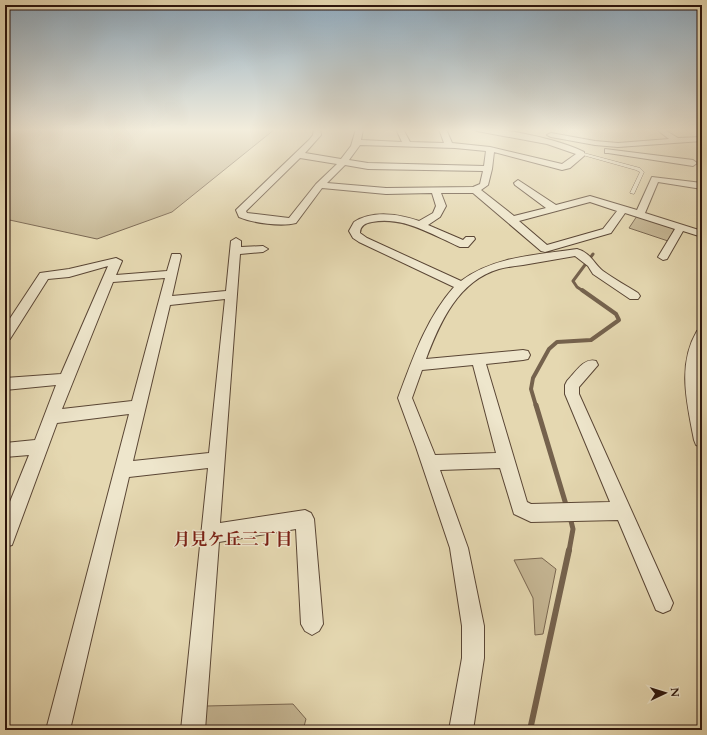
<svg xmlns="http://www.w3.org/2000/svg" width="707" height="735" font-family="Cardo,'Noto Serif JP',serif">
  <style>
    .green { fill: #c6b795; stroke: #796650 }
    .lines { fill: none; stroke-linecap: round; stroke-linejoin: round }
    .stream-far3 { stroke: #75624d; stroke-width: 3 }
    .stream-far2 { stroke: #75624d; stroke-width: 4 }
    .stream-far1 { stroke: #75624d; stroke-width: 5 }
    .stream { stroke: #75624d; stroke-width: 6 }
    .lane-casing { stroke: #5a4635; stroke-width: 1 }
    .street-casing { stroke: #5a4635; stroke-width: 2 }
    .lane { fill: #eee6cc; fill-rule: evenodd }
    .street { fill: #eee6cc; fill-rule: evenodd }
    .labels { text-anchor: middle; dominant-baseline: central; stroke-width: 3; stroke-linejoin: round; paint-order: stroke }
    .near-neighbourhood-label { font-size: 17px; font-weight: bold; fill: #7a1f14; stroke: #eee6cc }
  </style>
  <rect width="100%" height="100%" fill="#e5d8b1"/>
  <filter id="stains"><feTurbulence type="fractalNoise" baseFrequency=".005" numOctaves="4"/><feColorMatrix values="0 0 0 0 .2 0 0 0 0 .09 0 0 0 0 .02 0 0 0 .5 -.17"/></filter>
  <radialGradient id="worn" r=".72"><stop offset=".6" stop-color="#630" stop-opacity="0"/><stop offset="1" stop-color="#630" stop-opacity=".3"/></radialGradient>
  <!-- green -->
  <path class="green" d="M 5,129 L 275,129 L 172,212 L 97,239 L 5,219 Z
    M 637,216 L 672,227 L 674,230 L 668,241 L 629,228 Z
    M 542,558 L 556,569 L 543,634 L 535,635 L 533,598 L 514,560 Z
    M 293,704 L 306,719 L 303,730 L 204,730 L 206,706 Z"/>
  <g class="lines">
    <!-- stream-far3 -->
    <path class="stream-far3" d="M 583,291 L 577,287 L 573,281 L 593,254"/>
    <!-- stream-far2 -->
    <path class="stream-far2" d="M 536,406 L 531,389 L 533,378 L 549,349 L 557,342 L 591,340 L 619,320 L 616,314 L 582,290"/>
    <!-- stream-far1 -->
    <path class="stream-far1" d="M 536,405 L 567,508
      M 569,551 L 573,529 L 570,517"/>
    <!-- stream -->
    <path class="stream" d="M 530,730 L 569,550"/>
    <defs>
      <path id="lane" d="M 580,152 L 640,168 L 644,172 L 634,194 L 630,193 L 640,172 L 636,170 L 579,154 L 579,152 Z"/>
      <path id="street" d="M 314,129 L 320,129 L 321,135 L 305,153 L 341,159 L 351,146 L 356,129 L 363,129 L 361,140 L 402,142 L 396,129 L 403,129 L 410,142 L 444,143 L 439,129 L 446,129 L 452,143 L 490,147 L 562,164 L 576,154 L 547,144 L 477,131 L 473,129 C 498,126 562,140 584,152 L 584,156 L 570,168 L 562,170 L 494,152 L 492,169 L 488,185 L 481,190 L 514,216 L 546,208 L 515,185 L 514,183 L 518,180 L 556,205 L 590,196 L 637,210 L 652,177 L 702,183 L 702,189 L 658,182 L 645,213 L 702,231 L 702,237 L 683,231 L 667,259 L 663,260 L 658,257 L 675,229 L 625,213 L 611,233 L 545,252 L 541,251 L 473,193 L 441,193 L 446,206 L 440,217 L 428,225 L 463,240 L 466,237 L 474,237 L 475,239 L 468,247 L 460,247 C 432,235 404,216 372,222 C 365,223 360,226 360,233 L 367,238 L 461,281 C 494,256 538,255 577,249 C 590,252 595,265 603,271 C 614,279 627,286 638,293 L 640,296 L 638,299 L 630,299 L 593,274 L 588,266 L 575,256 C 558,259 540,262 523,265 C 515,266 507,267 499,269 C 458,281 440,322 426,359 L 523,350 L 528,351 L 530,355 L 528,359 L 523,360 L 486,364 L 527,502 L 531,504 L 610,502 L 565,394 L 565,385 L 567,381 C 575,373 584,357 596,361 L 598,365 L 579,387 L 579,394 L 673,603 L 670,610 L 663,613 L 656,610 L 618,520 L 531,522 L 514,514 L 500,468 L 440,470 L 468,548 L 484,626 L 484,658 L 473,730 L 449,730 L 462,658 L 462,626 L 450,548 L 416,447 L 398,398 C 413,358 426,319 454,287 L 359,242 L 353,238 L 349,231 L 354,222 C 373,210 399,214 419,221 L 433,213 L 436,206 L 432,193 L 386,194 L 322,188 L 296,223 C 281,227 253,223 239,217 L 236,210 L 238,208 L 309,140 L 313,135 ZM 360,145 L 455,148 L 486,151 L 484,166 L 368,163 L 349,160 ZM 300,158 L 337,164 L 316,184 L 289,218 L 247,213 L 246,211 ZM 345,165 L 368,169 L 483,171 L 480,184 L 473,187 L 386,188 L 327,183 ZM 590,202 L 617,211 L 603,229 L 547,245 L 519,221 ZM 473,365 L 496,453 L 435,455 L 412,398 L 422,370 Z
        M 656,129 L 663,129 L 678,138 L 702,137 L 702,141 L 618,147 L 595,145 L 551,137 L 547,135 L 551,133 L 595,141 L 618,143 L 669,139 Z
        M 605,149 L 693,160 L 697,163 L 693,166 L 608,153 L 605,153 Z
        M 236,238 L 241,241 L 241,247 L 263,246 L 268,249 L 263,252 L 240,254 L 220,523 L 305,510 L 311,513 L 314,519 L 323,624 L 319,631 L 312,635 L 305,631 L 301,624 L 296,529 L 219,542 L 205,730 L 181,730 L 208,468 L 129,477 L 70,730 L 46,730 L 129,414 L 57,423 L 12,545 L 5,547 L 5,514 L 29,455 L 5,457 L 5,443 L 35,440 L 56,385 L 5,390 L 5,378 L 61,374 L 108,266 L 69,277 L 48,279 L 10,339 L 5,341 L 5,326 L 40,273 L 69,269 L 116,258 L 122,261 L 116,275 L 167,271 L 172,254 L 180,254 L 181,256 L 172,296 L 226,291 L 231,241 ZM 165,278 L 132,401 L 62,409 L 113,282 ZM 225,299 L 209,453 L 133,461 L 170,305 Z
        M 702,329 L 699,390 L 702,403 L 702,447 L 696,445 L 694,440 C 687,403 677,365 697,331 Z"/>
    </defs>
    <!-- lane casing -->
    <use href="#lane" class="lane-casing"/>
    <!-- street casing -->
    <use href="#street" class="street-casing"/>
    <!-- lane -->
    <use href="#lane" class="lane"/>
    <!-- street -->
    <use href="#street" class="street"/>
  </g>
  <!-- sky -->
  <linearGradient id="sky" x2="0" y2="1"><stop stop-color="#8da8bc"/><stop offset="0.56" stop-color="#f3eddc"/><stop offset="1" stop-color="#f3eddc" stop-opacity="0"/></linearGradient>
  <rect width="707" height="232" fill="url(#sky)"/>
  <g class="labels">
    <!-- near-neighbourhood labels -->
    <g class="near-neighbourhood-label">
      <text x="233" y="539">月見ケ丘三丁目</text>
    </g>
  </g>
  <!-- margin -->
  <rect width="707" height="735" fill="none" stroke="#e5d8b1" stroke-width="20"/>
  <rect x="6" y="6" width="695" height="723" fill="none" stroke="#2c150c" stroke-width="2"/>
  <rect x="10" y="10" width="687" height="715" fill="none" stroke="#2c150c"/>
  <!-- north arrow -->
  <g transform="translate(665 693) rotate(86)" stroke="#eee6cc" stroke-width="3" paint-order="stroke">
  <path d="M0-3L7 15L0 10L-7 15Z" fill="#2c150c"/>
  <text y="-6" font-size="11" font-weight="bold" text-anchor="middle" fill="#2c150c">N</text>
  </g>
  <rect width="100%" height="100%" filter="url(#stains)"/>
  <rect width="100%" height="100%" fill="url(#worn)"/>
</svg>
